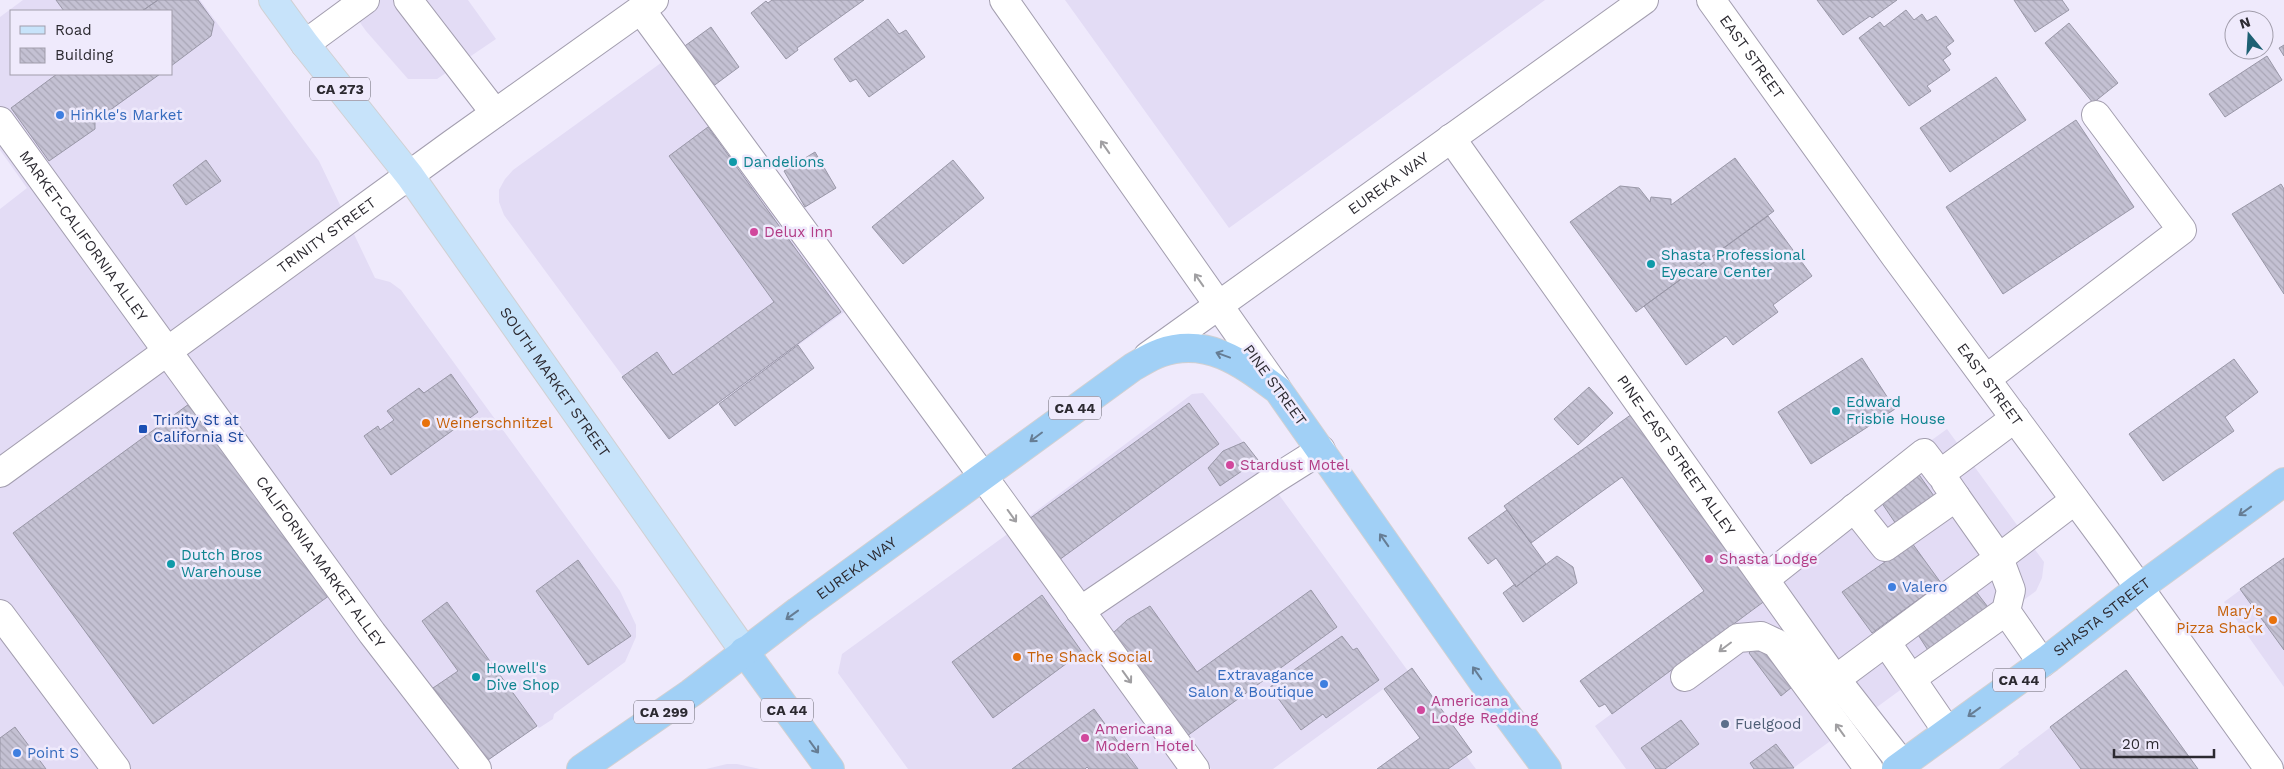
<svg xmlns="http://www.w3.org/2000/svg" width="2284" height="769" font-family="'Work Sans',sans-serif">
  <style>
    .built { fill: #e3dcf5; fill-rule: evenodd }
    .building { fill: url(#building-back-hatch); stroke: #9997a7 }
    .lines { fill: none; stroke-linecap: round; stroke-linejoin: round }
    .minor-casing { stroke: #a39eaf; stroke-width: 30 }
    .major-casing { stroke: #d1d0d2; stroke-width: 30 }
    .highway-casing { stroke: #d1d0d2; stroke-width: 30 }
    .minor { stroke: #fff; stroke-width: 28 }
    .major { stroke: #c7e3fa; stroke-width: 28 }
    .highway { stroke: #a1d0f6; stroke-width: 28 }
    .oneway { stroke: #a09fa2 }
    .oneway2 { stroke: #667d94 }
    .shop-dot { fill: #3f7fe0; stroke: #efeafc; stroke-width: 2 }
    .culture-dot { fill: #0f9aa8; stroke: #efeafc; stroke-width: 2 }
    .hotel-dot { fill: #d1479c; stroke: #efeafc; stroke-width: 2 }
    .food-dot { fill: #e8710a; stroke: #efeafc; stroke-width: 2 }
    .transit-dot { fill: #1a4fb4; stroke: #efeafc; stroke-width: 2 }
    .service-dot { fill: #5c6f8a; stroke: #efeafc; stroke-width: 2 }
    .labels { text-anchor: middle; dominant-baseline: central; stroke-width: 5; stroke-linejoin: round; paint-order: stroke }
    .shield { fill: #efeafc; stroke: #66646e; stroke-width: 1 }
    .shield-label { font-size: 14px; font-weight: bold; fill: #2c2a31 }
    .street-label { font-size: 15px; fill: #2c2a31; stroke: #efeafc }
    .shop-label { font-size: 15px; fill: #366cbe; stroke: #efeafc; text-anchor: start }
    .culture-label { font-size: 15px; fill: #0d838f; stroke: #efeafc; text-anchor: start }
    .hotel-label { font-size: 15px; fill: #b23c85; stroke: #efeafc; text-anchor: start }
    .transit-label { font-size: 15px; fill: #164399; stroke: #efeafc; text-anchor: start }
    .food-label { font-size: 15px; fill: #c56008; stroke: #efeafc; text-anchor: start }
    .service-label { font-size: 15px; fill: #4e5e75; stroke: #efeafc; text-anchor: start }
  </style>
  <defs>
    <pattern id="building-back-hatch" width="6" height="6" patternUnits="userSpaceOnUse" patternTransform="scale(1.25)"><rect width="6" height="6" fill="#c4c1d3"/><path d="M-1 5l2 2M0 0l6 6M5-1l2 2" fill="none" stroke="#a9a6b6"/></pattern>
  </defs>
  <rect width="100%" height="100%" fill="#efeafc"/>
  <!-- built -->
  <path class="built" d="M 23,0 L 200,0 L 319,161 L 375,278 L 390,282 L 401,290 L 620,591 L 636,625 L 636,637 L 625,662 L 554,714 L 553,719 L 539,728 L 537,726 L 476,769 L 0,769 L 0,209 L 27,188 L 0,150 L 0,17 ZM 11,11 L 171,11 L 171,74 L 11,74 Z
    M 344,0 L 468,0 L 496,39 L 437,79 L 408,79 L 366,31 Z
    M 1065,0 L 1545,0 L 1229,228 Z
    M 665,60 L 847,310 L 669,439 L 504,215 L 499,202 L 499,190 L 505,179 L 513,170 Z
    M 1203,393 L 1258,460 L 1255,462 L 1408,671 L 1273,769 L 1211,769 L 1027,518 L 1192,394 Z
    M 1947,429 L 2044,562 L 2042,578 L 2036,591 L 1792,769 L 1626,769 L 1595,726 L 1765,601 L 1747,574 Z
    M 1013,530 L 1188,769 L 908,769 L 838,673 L 842,654 Z
    M 2284,558 L 2284,687 L 2224,602 Z
    M 2126,670 L 2198,769 L 1999,769 L 2019,754 L 2018,752 Z
    M 1466,756 L 1476,769 L 1448,769 Z
    M 727,764 L 737,764 L 760,769 L 706,769 Z"/>
  <!-- building -->
  <path class="building" d="M 56,0 L 158,0 L 142,11 L 64,11 Z
    M 158,0 L 198,0 L 214,22 L 211,36 L 171,66 L 171,11 L 142,11 Z
    M 772,0 L 864,0 L 797,48 L 798,50 L 786,59 L 751,13 L 766,1 L 768,3 Z
    M 1817,0 L 1897,0 L 1872,18 L 1870,16 L 1843,35 Z
    M 2014,0 L 2062,0 L 2069,10 L 2035,32 Z
    M 1906,10 L 1914,20 L 1922,14 L 1927,21 L 1936,16 L 1954,41 L 1946,47 L 1951,54 L 1943,60 L 1950,70 L 1927,86 L 1931,91 L 1909,106 L 1859,38 L 1880,22 L 1884,27 Z
    M 888,19 L 899,34 L 906,30 L 925,57 L 869,97 L 856,79 L 850,82 L 834,59 Z
    M 2069,23 L 2118,83 L 2093,103 L 2045,43 Z
    M 711,27 L 739,67 L 712,87 L 682,48 Z
    M 2284,45 L 2284,56 L 2279,48 Z
    M 2267,56 L 2282,80 L 2225,117 L 2209,94 Z
    M 57,74 L 160,74 L 95,121 L 95,129 L 49,161 L 11,108 Z
    M 1996,77 L 2026,120 L 1950,172 L 1920,128 Z
    M 2076,120 L 2134,207 L 2003,294 L 1946,207 Z
    M 708,127 L 841,312 L 669,439 L 622,377 L 657,352 L 673,375 L 774,302 L 669,156 Z
    M 815,152 L 836,188 L 805,207 L 784,171 Z
    M 1735,158 L 1774,211 L 1636,312 L 1570,222 L 1620,186 L 1639,188 L 1650,202 L 1651,197 L 1671,199 L 1671,205 Z
    M 206,160 L 221,181 L 186,205 L 173,185 Z
    M 953,160 L 984,198 L 903,264 L 872,227 Z
    M 2281,184 L 2284,189 L 2284,294 L 2232,214 Z
    M 1768,216 L 1812,276 L 1773,305 L 1778,312 L 1733,345 L 1726,336 L 1686,365 L 1644,306 Z
    M 798,345 L 814,368 L 735,426 L 719,404 Z
    M 1862,358 L 1895,409 L 1811,464 L 1778,412 Z
    M 2234,359 L 2258,392 L 2225,417 L 2234,431 L 2163,481 L 2129,434 Z
    M 451,374 L 478,412 L 391,475 L 364,436 L 378,426 L 380,430 L 394,420 L 387,411 L 419,388 L 424,393 Z
    M 1589,387 L 1613,413 L 1578,445 L 1554,419 Z
    M 1189,403 L 1219,444 L 1059,560 L 1029,519 Z
    M 189,404 L 330,595 L 153,724 L 13,533 Z
    M 1632,414 L 1766,600 L 1612,714 L 1605,704 L 1599,707 L 1580,681 L 1704,591 L 1622,477 L 1531,543 L 1504,506 Z
    M 1244,442 L 1258,460 L 1220,486 L 1208,468 L 1223,451 Z
    M 1915,469 L 1936,499 L 1898,527 L 1877,496 Z
    M 1507,510 L 1546,564 L 1516,587 L 1496,558 L 1488,564 L 1468,538 Z
    M 1912,543 L 1941,583 L 1872,633 L 1842,592 Z
    M 1557,556 L 1573,567 L 1577,583 L 1523,622 L 1503,593 L 1515,584 L 1516,587 Z
    M 2284,558 L 2284,650 L 2240,589 Z
    M 578,560 L 631,636 L 588,665 L 536,591 Z
    M 1971,585 L 1994,615 L 1933,658 L 1913,627 Z
    M 1311,590 L 1337,627 L 1187,736 L 1112,634 L 1127,620 L 1150,606 L 1197,672 Z
    M 1042,595 L 1082,652 L 993,718 L 952,662 Z
    M 447,602 L 537,726 L 488,760 L 433,688 L 458,671 L 422,621 Z
    M 1342,636 L 1353,650 L 1357,648 L 1379,680 L 1326,718 L 1323,714 L 1301,730 L 1270,687 Z
    M 1752,650 L 1763,652 L 1768,656 L 1792,687 L 1781,696 L 1749,653 Z
    M 1412,668 L 1472,752 L 1448,769 L 1377,769 L 1420,738 L 1384,689 Z
    M 2126,670 L 2198,769 L 2081,769 L 2050,727 Z
    M 1094,709 L 1138,769 L 1089,769 L 1087,767 L 1085,769 L 1012,769 Z
    M 1681,720 L 1699,744 L 1665,769 L 1656,769 L 1641,748 Z
    M 15,727 L 46,769 L 0,769 L 0,738 Z
    M 1776,744 L 1794,768 L 1754,769 L 1750,763 Z"/>
  <g class="lines">
    <defs>
      <g id="minor">
        <path d="M 408,0 L 495,113"/>
        <path d="M 1004,0 L 1276,387"/>
        <path id="s1" d="M 1711,0 L 1895,256 L 2110,547 L 2269,769"/>
        <path d="M 641,10 L 953,435 L 1195,769"/>
        <path d="M 305,44 L 365,0"/>
        <path id="s2" d="M 0,121 L 372,633 L 477,769"/>
        <path id="s3" d="M 1451,138 L 1828,669 L 1906,769"/>
        <path id="s4" d="M 1148,356 L 1644,0"/>
        <path d="M 1986,379 L 2182,230 L 2096,115"/>
        <path id="s5" d="M 0,473 L 452,144 L 654,0"/>
        <path d="M 1956,497 L 1999,558 L 2075,500"/>
        <path d="M 1854,508 L 1885,547 L 1956,497 L 1945,481"/>
        <path d="M 1765,579 L 1924,453 L 1940,474 L 2015,418"/>
        <path d="M 1080,611 L 1275,479 L 1321,450"/>
        <path d="M 2006,611 L 2042,663"/>
        <path d="M 0,614 L 116,769"/>
        <path d="M 1886,642 L 1947,731"/>
        <path d="M 1685,677 L 1738,638 L 1761,636 L 1776,643 L 1869,769"/>
        <path d="M 1836,679 L 1999,558 L 2011,590 L 2006,611 L 1912,678"/>
      </g>
      <g id="major">
        <path id="s6" d="M 273,0 L 305,44 L 410,176 L 744,651"/>
      </g>
      <g id="highway">
        <path d="M 744,651 L 830,769"/>
        <path id="s7" d="M 581,769 L 691,693 L 798,611 L 1133,367 C 1142,362 1151,356 1160,353 C 1207,336 1243,364 1278,390 L 1488,689 L 1547,769"/>
        <path id="s8" d="M 1896,769 L 2049,658 L 2139,588 L 2284,482"/>
      </g>
    </defs>
    <!-- minor casing -->
    <use href="#minor" class="minor-casing"/>
    <!-- major casing -->
    <use href="#major" class="major-casing"/>
    <!-- highway casing -->
    <use href="#highway" class="highway-casing"/>
    <!-- minor -->
    <use href="#minor" class="minor"/>
    <!-- major -->
    <use href="#major" class="major"/>
    <!-- highway -->
    <use href="#highway" class="highway"/>
  </g>
  <!-- one-way arrows -->
  <defs><path id="oneway-shaft" d="M-6 0H5M1.5-3L5.5 0L1.5 3" fill="none" stroke-width="1.6" stroke-linecap="round" stroke-linejoin="round" transform="scale(1.25)"/></defs>
  <g class="oneway">
    <use href="#oneway-shaft" transform="translate(1105 147) rotate(-125)"/>
    <use href="#oneway-shaft" transform="translate(1199 280) rotate(-125)"/>
    <use href="#oneway-shaft" transform="translate(1012 516) rotate(54)"/>
    <use href="#oneway-shaft" transform="translate(1725 647) rotate(143)"/>
    <use href="#oneway-shaft" transform="translate(1127 677) rotate(54)"/>
    <use href="#oneway-shaft" transform="translate(1840 730) rotate(-126)"/>
  </g>
  <g class="oneway2">
    <use href="#oneway-shaft" transform="translate(1223 355) rotate(-160)"/>
    <use href="#oneway-shaft" transform="translate(1036 437) rotate(143)"/>
    <use href="#oneway-shaft" transform="translate(2245 511) rotate(144)"/>
    <use href="#oneway-shaft" transform="translate(1384 540) rotate(-125)"/>
    <use href="#oneway-shaft" transform="translate(792 615) rotate(144)"/>
    <use href="#oneway-shaft" transform="translate(1477 673) rotate(-125)"/>
    <use href="#oneway-shaft" transform="translate(1974 712) rotate(144)"/>
    <use href="#oneway-shaft" transform="translate(814 747) rotate(54)"/>
  </g>
  <!-- markers -->
  <g class="shop-dot">
    <circle cx="60" cy="115" r="5"/>
    <circle cx="1892" cy="587" r="5"/>
    <circle cx="1324" cy="684" r="5"/>
    <circle cx="17" cy="753" r="5"/>
  </g>
  <g class="culture-dot">
    <circle cx="733" cy="162" r="5"/>
    <circle cx="1651" cy="264" r="5"/>
    <circle cx="1836" cy="411" r="5"/>
    <circle cx="171" cy="564" r="5"/>
    <circle cx="476" cy="677" r="5"/>
  </g>
  <g class="hotel-dot">
    <circle cx="754" cy="232" r="5"/>
    <circle cx="1230" cy="465" r="5"/>
    <circle cx="1709" cy="559" r="5"/>
    <circle cx="1421" cy="710" r="5"/>
    <circle cx="1085" cy="738" r="5"/>
  </g>
  <g class="food-dot">
    <circle cx="426" cy="423" r="5"/>
    <circle cx="2273" cy="620" r="5"/>
    <circle cx="1017" cy="657" r="5"/>
  </g>
  <rect class="transit-dot" x="138" y="424" width="10" height="10" rx="2.5"/>
  <circle class="service-dot" cx="1725" cy="724" r="5"/>
  <g class="labels">
    <!-- shield labels -->
    <g class="shield">
      <rect x="310" y="77.5" width="60" height="23" rx="4"/>
      <rect x="1049" y="396.5" width="52" height="23" rx="4"/>
      <rect x="1993" y="668.5" width="52" height="23" rx="4"/>
      <rect x="761" y="698.5" width="52" height="23" rx="4"/>
      <rect x="634" y="700.5" width="60" height="23" rx="4"/>
    </g>
    <g class="shield-label">
      <text x="340" y="89">CA 273</text>
      <text x="1075" y="408">CA 44</text>
      <text x="2019" y="680">CA 44</text>
      <text x="787" y="710">CA 44</text>
      <text x="664" y="712">CA 299</text>
    </g>
    <!-- street labels -->
    <g class="street-label">
      <text stroke="none"><textPath href="#s1" startOffset="70">EAST STREET</textPath></text>
      <text stroke="none"><textPath href="#s4" startOffset="296">EUREKA WAY</textPath></text>
      <text stroke="none"><textPath href="#s2" startOffset="142">MARKET-CALIFORNIA ALLEY</textPath></text>
      <text stroke="none"><textPath href="#s5" startOffset="404">TRINITY STREET</textPath></text>
      <text stroke="none"><textPath href="#s6" startOffset="475">SOUTH MARKET STREET</textPath></text>
      <text stroke="none"><textPath href="#s1" startOffset="475">EAST STREET</textPath></text>
      <text transform="translate(1275 385) rotate(54)">PINE STREET</text>
      <text stroke="none"><textPath href="#s3" startOffset="389">PINE–EAST STREET ALLEY</textPath></text>
      <text stroke="none"><textPath href="#s2" startOffset="545">CALIFORNIA-MARKET ALLEY</textPath></text>
      <text stroke="none"><textPath href="#s7" startOffset="341">EUREKA WAY</textPath></text>
      <text stroke="none"><textPath href="#s8" startOffset="256">SHASTA STREET</textPath></text>
    </g>
    <!-- shop labels -->
    <g class="shop-label">
      <text x="70" y="115">Hinkle's Market</text>
      <text x="1902" y="587">Valero</text>
      <text x="1314" y="675" text-anchor="end">Extravagance<tspan x="1314" dy="17">Salon &amp; Boutique</tspan></text>
      <text x="27" y="753">Point S</text>
    </g>
    <!-- culture labels -->
    <g class="culture-label">
      <text x="743" y="162">Dandelions</text>
      <text x="1661" y="255">Shasta Professional<tspan x="1661" dy="17">Eyecare Center</tspan></text>
      <text x="1846" y="402">Edward<tspan x="1846" dy="17">Frisbie House</tspan></text>
      <text x="181" y="555">Dutch Bros<tspan x="181" dy="17">Warehouse</tspan></text>
      <text x="486" y="668">Howell's<tspan x="486" dy="17">Dive Shop</tspan></text>
    </g>
    <!-- hotel labels -->
    <g class="hotel-label">
      <text x="764" y="232">Delux Inn</text>
      <text x="1240" y="465">Stardust Motel</text>
      <text x="1719" y="559">Shasta Lodge</text>
      <text x="1431" y="701">Americana<tspan x="1431" dy="17">Lodge Redding</tspan></text>
      <text x="1095" y="729">Americana<tspan x="1095" dy="17">Modern Hotel</tspan></text>
    </g>
    <!-- transit labels -->
    <g class="transit-label">
      <text x="153" y="420">Trinity St at<tspan x="153" dy="17">California St</tspan></text>
    </g>
    <!-- food labels -->
    <g class="food-label">
      <text x="436" y="423">Weinerschnitzel</text>
      <text x="2263" y="611" text-anchor="end">Mary's<tspan x="2263" dy="17">Pizza Shack</tspan></text>
      <text x="1027" y="657">The Shack Social</text>
    </g>
    <!-- service labels -->
    <g class="service-label">
      <text x="1735" y="724">Fuelgood</text>
    </g>
  </g>
  <!-- legend -->
  <rect x="10" y="10" width="162" height="65" fill="#efeafc" stroke="#a19dab"/>
  <rect x="20" y="26" width="25" height="8" fill="#c7e3fa" stroke="#a19dab"/>
  <text x="55" y="35" font-size="15" fill="#2c2a31">Road</text>
  <rect x="20" y="48" width="25" height="15" fill="url(#building-back-hatch)" stroke="#a19dab"/>
  <text x="55" y="60" font-size="15" fill="#2c2a31">Building</text>
  <!-- north arrow -->
  <g transform="translate(2249 35) rotate(342)"><circle r="24" fill="#efeafc" stroke="#a19dab"/>
  <path d="M0-4L9 19L0 12L-9 19Z" fill="#1d6073"/>
  <text y="-8" font-size="14" font-weight="bold" text-anchor="middle" fill="#2c2a31">N</text>
  </g>
  <!-- scale -->
  <path d="M2114 749v8h100v-8" fill="none" stroke="#2c2a31" stroke-width="2.5"/>
  <text x="2122" y="749" font-size="15" fill="#2c2a31" stroke="#efeafc" stroke-width="4" paint-order="stroke">20 m</text>
</svg>
